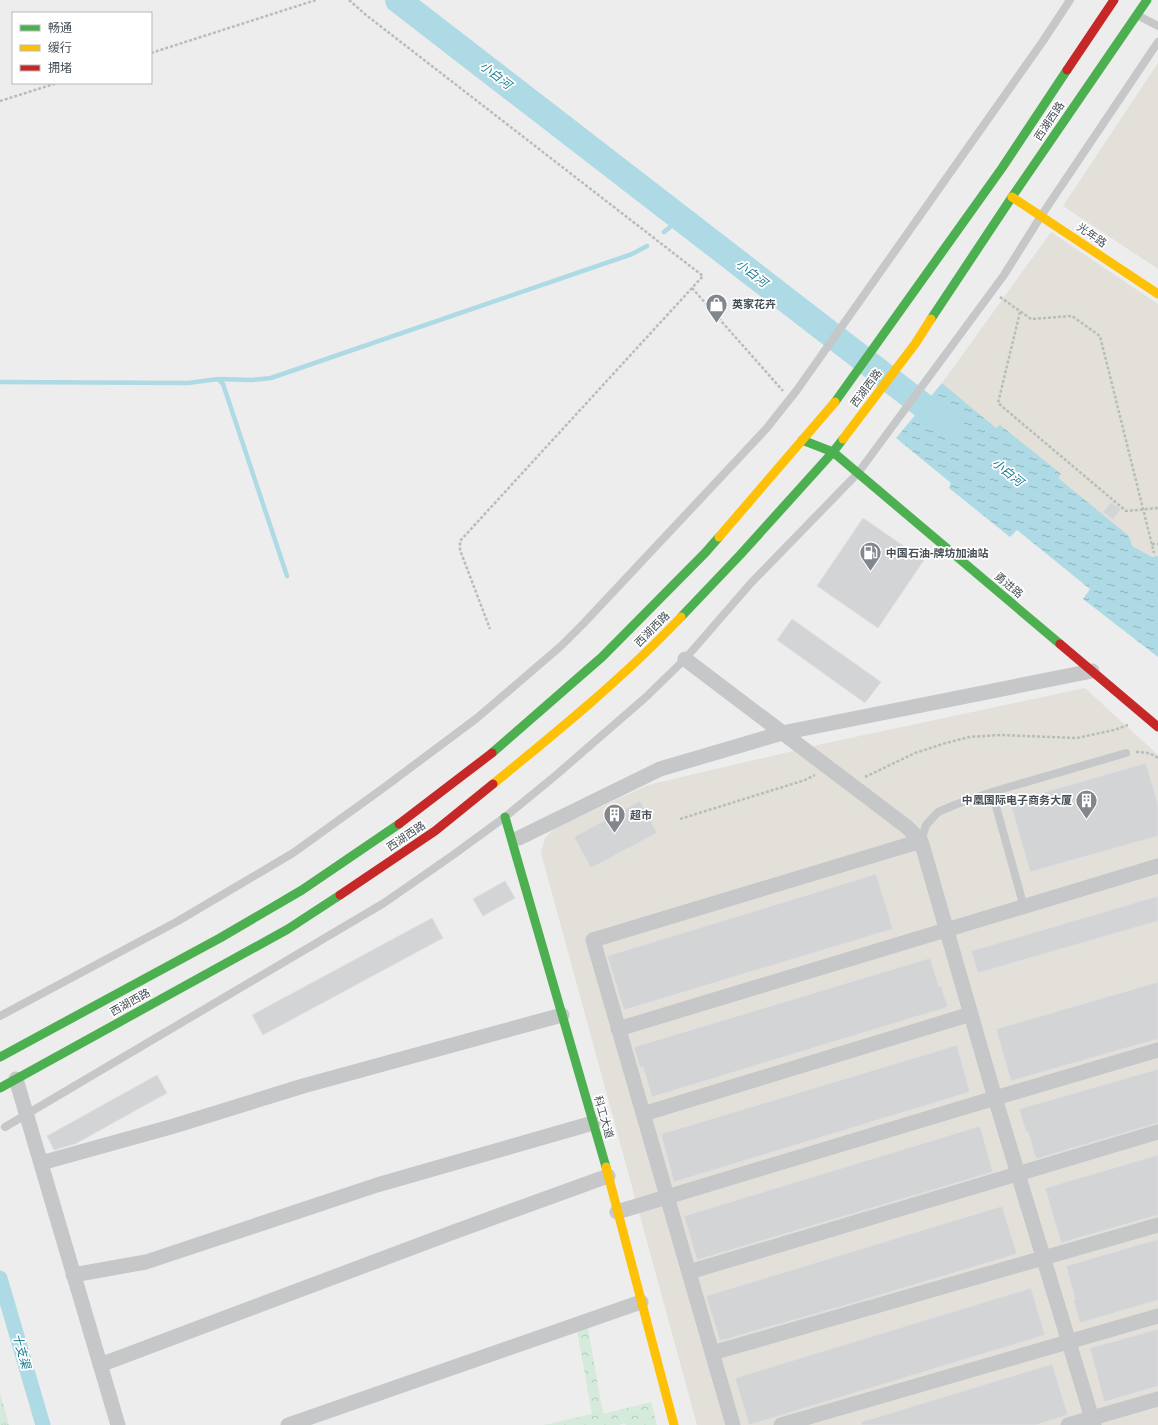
<svg xmlns="http://www.w3.org/2000/svg" width="1158" height="1425" font-family="Ubuntu,'Noto Sans SC',sans-serif">
  <style>
    .commercial { fill: #e3e0da }
    .grass { fill: url(#grass-tufts) }
    .forest { fill: url(#forest-crowns) }
    .water { fill: url(#water-ripples) }
    .lines { fill: none; stroke-linecap: round; stroke-linejoin: round }
    .stream { stroke: #addae4; stroke-width: 4.5 }
    .canal { stroke: #addae4; stroke-width: 15 }
    .river { stroke: #addae4; stroke-width: 26 }
    .building { fill: #d3d4d6; stroke: #dfdfe0 }
    .path { stroke: #b5bebb; stroke-width: 2.5; stroke-dasharray: 3 2; stroke-linecap: butt }
    .lane { stroke: #c5c7c8; stroke-width: 8 }
    .street { stroke: #c5c7c8; stroke-width: 15 }
    .fast { stroke: #4caf50; stroke-width: 9 }
    .slow { stroke: #ffc107; stroke-width: 9 }
    .jam { stroke: #c62828; stroke-width: 9 }
    .labels { text-anchor: middle; dominant-baseline: central; stroke-width: 3.5; stroke-linejoin: round; paint-order: stroke }
    .street-label { font-size: 11px; fill: #475057; stroke: #fff }
    .poi-label { font-size: 11px; font-weight: bold; fill: #475057; stroke: #fff; text-anchor: start }
    .water-label { font-size: 12px; font-style: italic; fill: #1d7f93; stroke: #fff }
  </style>
  <defs>
    <pattern id="grass-tufts" width="24" height="20" patternUnits="userSpaceOnUse"><rect width="24" height="20" fill="#d4eadb"/><path d="M3 7l-1-3M5 7V3M7 7l1-3M15 17l-1-3M17 17v-4M19 17l1-3" fill="none" stroke="#b7cabe"/></pattern>
    <pattern id="forest-crowns" width="20" height="18" patternUnits="userSpaceOnUse"><rect width="20" height="18" fill="#d4eadb"/><path d="M2 6a3 3 0 1 1 6 0M12 15a3 3 0 1 1 6 0" fill="none" stroke="#b7cabe"/></pattern>
    <pattern id="water-ripples" width="26" height="14" patternUnits="userSpaceOnUse"><rect width="26" height="14" fill="#addae4"/><path d="M2 4q2-2 4 0t4 0M15 11q2-2 4 0t4 0" fill="none" stroke="#8fb3bc"/></pattern>
  </defs>
  <rect width="100%" height="100%" fill="#ededed"/>
  <!-- commercial -->
  <path class="commercial" d="M 1158,63 L 1158,269 L 1063,206 Z
    M 1051,232 L 1158,304 L 1158,569 L 996,428 L 942,383 Z
    M 1085,688 L 1158,755 L 1158,1425 L 697,1425 L 541,853 L 545,838 L 554,829 L 648,785 L 822,744 Z"/>
  <!-- grass -->
  <path class="grass" d="M 0,1393 L 9,1425 L 0,1425 Z"/>
  <!-- forest -->
  <path class="forest" d="M 588,1328 L 603,1414 L 651,1402 L 657,1425 L 626,1425 L 625,1423 L 619,1425 L 544,1425 L 592,1414 L 577,1330 Z"/>
  <!-- water -->
  <path class="water" d="M 942,383 L 996,428 L 1000,425 L 1061,474 L 1058,478 L 1129,536 L 1132,546 L 1152,557 L 1158,556 L 1158,657 L 1083,599 L 1090,589 L 1017,530 L 1010,537 L 949,488 L 951,483 L 896,438 Z"/>
  <g class="lines">
    <!-- stream -->
    <path class="stream" d="M 664,232 L 681,218
      M 218,379 L 252,380 L 271,378 L 632,254 L 647,246
      M 0,382 L 188,383 L 218,379 L 223,384 L 287,576"/>
    <!-- canal -->
    <path class="canal" d="M 0,1278 L 43,1425"/>
    <!-- river -->
    <path class="river" d="M 398,0 L 951,427"/>
  </g>
  <!-- building -->
  <path class="building" d="M 1111,502 L 1121,509 L 1113,520 L 1103,512 Z
    M 863,518 L 924,560 L 878,628 L 817,586 Z
    M 792,619 L 881,682 L 865,703 L 777,640 Z
    M 1146,763 L 1158,804 L 1158,836 L 1030,872 L 1010,802 Z
    M 640,801 L 657,833 L 591,868 L 574,837 Z
    M 876,874 L 893,929 L 624,1010 L 607,956 Z
    M 505,881 L 515,898 L 483,916 L 473,899 Z
    M 1158,896 L 1158,921 L 978,973 L 971,951 Z
    M 432,918 L 443,938 L 263,1035 L 252,1015 Z
    M 930,958 L 939,987 L 941,986 L 948,1007 L 652,1097 L 643,1067 L 640,1068 L 634,1047 Z
    M 1158,982 L 1158,1039 L 1011,1081 L 996,1029 Z
    M 957,1045 L 970,1092 L 674,1182 L 661,1134 Z
    M 1158,1069 L 1158,1123 L 1036,1159 L 1028,1132 L 1026,1132 L 1019,1109 Z
    M 157,1075 L 167,1093 L 75,1144 L 54,1150 L 47,1136 Z
    M 980,1126 L 993,1172 L 697,1260 L 684,1216 Z
    M 1158,1155 L 1158,1215 L 1061,1243 L 1045,1188 Z
    M 1002,1206 L 1017,1254 L 850,1304 L 720,1341 L 706,1296 Z
    M 1158,1239 L 1158,1300 L 1080,1323 L 1073,1300 L 1075,1299 L 1066,1266 Z
    M 1031,1288 L 1045,1335 L 749,1425 L 735,1378 Z
    M 1158,1329 L 1158,1386 L 1104,1402 L 1090,1348 Z
    M 1052,1364 L 1068,1415 L 1036,1425 L 862,1425 L 861,1422 Z"/>
  <g class="lines">
    <!-- path -->
    <path class="path" d="M 349,0 L 366,15 L 703,276 L 460,541 L 460,550 L 490,629
      M 151,53 L 316,0
      M 0,101 L 57,83
      M 692,288 L 783,391
      M 1000,297 L 1031,319 L 1072,316 L 1100,336 L 1154,553
      M 1020,312 L 998,403 L 1126,511 L 1158,508
      M 1152,544 L 1158,544
      M 1136,752 C 1145,752 1151,753 1158,758
      M 865,777 L 915,753 L 946,743 L 969,737 L 1000,735 L 1077,738 L 1114,730 L 1128,725
      M 680,819 L 805,780 L 815,775"/>
    <!-- lane -->
    <path class="lane" d="M 1137,15 L 1158,26
      M 992,792 L 1024,907
      M 921,841 L 926,825 L 938,812 L 957,804 L 992,792 L 1126,753
      M 0,1016 L 178,921 L 293,853 L 382,789 L 477,718 L 561,646 L 584,623 L 766,429 L 797,390 L 1043,41 L 1070,0
      M 5,1127 L 384,903 L 453,855 L 505,817 L 555,776 L 646,697 L 685,659 L 751,583 L 858,473 L 1004,275 L 1041,216 L 1158,42"/>
    <!-- street -->
    <path class="street" d="M 685,659 L 907,827 L 921,841 L 995,1098 L 1094,1425
      M 519,838 L 660,769 L 782,733 L 1092,671
      M 618,1029 L 1158,866
      M 16,1079 L 118,1425
      M 643,1114 L 971,1014
      M 41,1163 L 174,1126 L 303,1086 L 562,1015
      M 617,1212 L 995,1098 L 1158,1050
      M 689,1272 L 1158,1132
      M 73,1275 L 146,1262 L 377,1185 L 593,1123
      M 712,1353 L 1158,1225
      M 100,1365 L 451,1233 L 608,1176
      M 288,1425 L 641,1302
      M 733,1425 L 593,940 L 921,841
      M 781,1425 L 1158,1316
      M 1068,1425 L 1158,1399"/>
    <!-- fast -->
    <path class="fast" d="M 931,319 L 1012,197 L 1147,0
      M 835,402 L 1002,168 L 1067,70
      M 802,440 L 833,452 L 1060,644
      M 681,617 L 740,555 L 833,452 L 843,439
      M 492,753 L 602,657 L 705,553 L 719,537
      M 505,817 L 606,1167
      M 0,1057 L 220,938 L 302,890 L 399,824
      M 0,1088 L 288,929 L 340,895"/>
    <!-- slow -->
    <path class="slow" d="M 1012,197 L 1158,294
      M 843,439 L 915,344 L 931,319
      M 719,537 L 835,402
      M 493,784 C 558,731 623,678 681,617
      M 606,1167 L 674,1425"/>
    <!-- jam -->
    <path class="jam" d="M 1067,70 L 1114,0
      M 1060,644 L 1158,727
      M 399,824 L 492,753
      M 340,895 L 435,831 L 493,784"/>
  </g>
  <!-- icons -->
  <defs>
    <symbol id="shop-pin" viewBox="-11 -11 22 30"><path d="M0 17L-7.5 6A9.5 9.5 0 1 1 7.5 6Z" fill="#81878c" stroke="#fff"/><path d="M-5-2.5h2.3a2.7 3.5 0 0 1 5.4 0H5L5.5 6h-11ZM-1.5-2.5h3a1.5 2.3 0 0 0-3 0Z" fill="#fff"/></symbol>
    <symbol id="fuel-pin" viewBox="-11 -11 22 30"><path d="M0 17L-7.5 6A9.5 9.5 0 1 1 7.5 6Z" fill="#81878c" stroke="#fff"/><path d="M-5.5-6h7V0h2V4h1.3V-2.5L3-4.5l.8-.8L6-3V5H2.5V1h-1V6h-7ZM-4.2-4.7v3.2H.2V-4.7Z" fill="#fff"/></symbol>
    <symbol id="building-pin" viewBox="-11 -11 22 30"><path d="M0 17L-7.5 6A9.5 9.5 0 1 1 7.5 6Z" fill="#81878c" stroke="#fff"/><path d="M-4-6H4V6H1V3H-1V6H-4ZM-2.5-4.3h1.7v1.8h-1.7ZM.8-4.3h1.7v1.8H.8ZM-2.5-1h1.7V.8h-1.7ZM.8-1h1.7V.8H.8Z" fill="#fff"/></symbol>
  </defs>
  <g fill-rule="evenodd">
    <use href="#shop-pin" x="704" y="292" width="25" height="34"/>
    <use href="#fuel-pin" x="858" y="540" width="25" height="34"/>
    <use href="#building-pin" x="1074" y="788" width="25" height="34"/>
    <use href="#building-pin" x="602" y="802" width="25" height="34"/>
  </g>
  <g class="labels">
    <!-- street labels -->
    <g class="street-label">
      <text transform="translate(1049 121) rotate(-56)">西湖西路</text>
      <text transform="translate(1092 235) rotate(34)">光年路</text>
      <text transform="translate(866 388) rotate(-53)">西湖西路</text>
      <text transform="translate(1009 585) rotate(40)">勇进路</text>
      <text transform="translate(652 629) rotate(-45)">西湖西路</text>
      <text transform="translate(406 836) rotate(-34)">西湖西路</text>
      <text transform="translate(130 1002) rotate(-29)">西湖西路</text>
      <text transform="translate(604 1117) rotate(74)">科工大道</text>
    </g>
    <!-- poi labels -->
    <g class="poi-label">
      <text x="732" y="304">英家花卉</text>
      <text x="886" y="553">中国石油-牌坊加油站</text>
      <text x="1072" y="800" text-anchor="end">中凰国际电子商务大厦</text>
      <text x="630" y="815">超市</text>
    </g>
    <!-- water labels -->
    <g class="water-label">
      <text transform="translate(496 75) rotate(38)">小白河</text>
      <text transform="translate(752 273) rotate(38)">小白河</text>
      <text transform="translate(1008 472) rotate(39)">小白河</text>
      <text transform="translate(22 1351) rotate(74)">十支渠</text>
    </g>
  </g>
  <!-- legend -->
  <rect x="12" y="12" width="140" height="72" fill="#ffffff" stroke="#b5b9bc"/>
  <rect x="20" y="25" width="20" height="6" fill="#4caf50" stroke="#b5b9bc"/>
  <text x="48" y="32" font-size="12" fill="#475057">畅通</text>
  <rect x="20" y="45" width="20" height="6" fill="#ffc107" stroke="#b5b9bc"/>
  <text x="48" y="52" font-size="12" fill="#475057">缓行</text>
  <rect x="20" y="65" width="20" height="6" fill="#c62828" stroke="#b5b9bc"/>
  <text x="48" y="72" font-size="12" fill="#475057">拥堵</text>
</svg>
